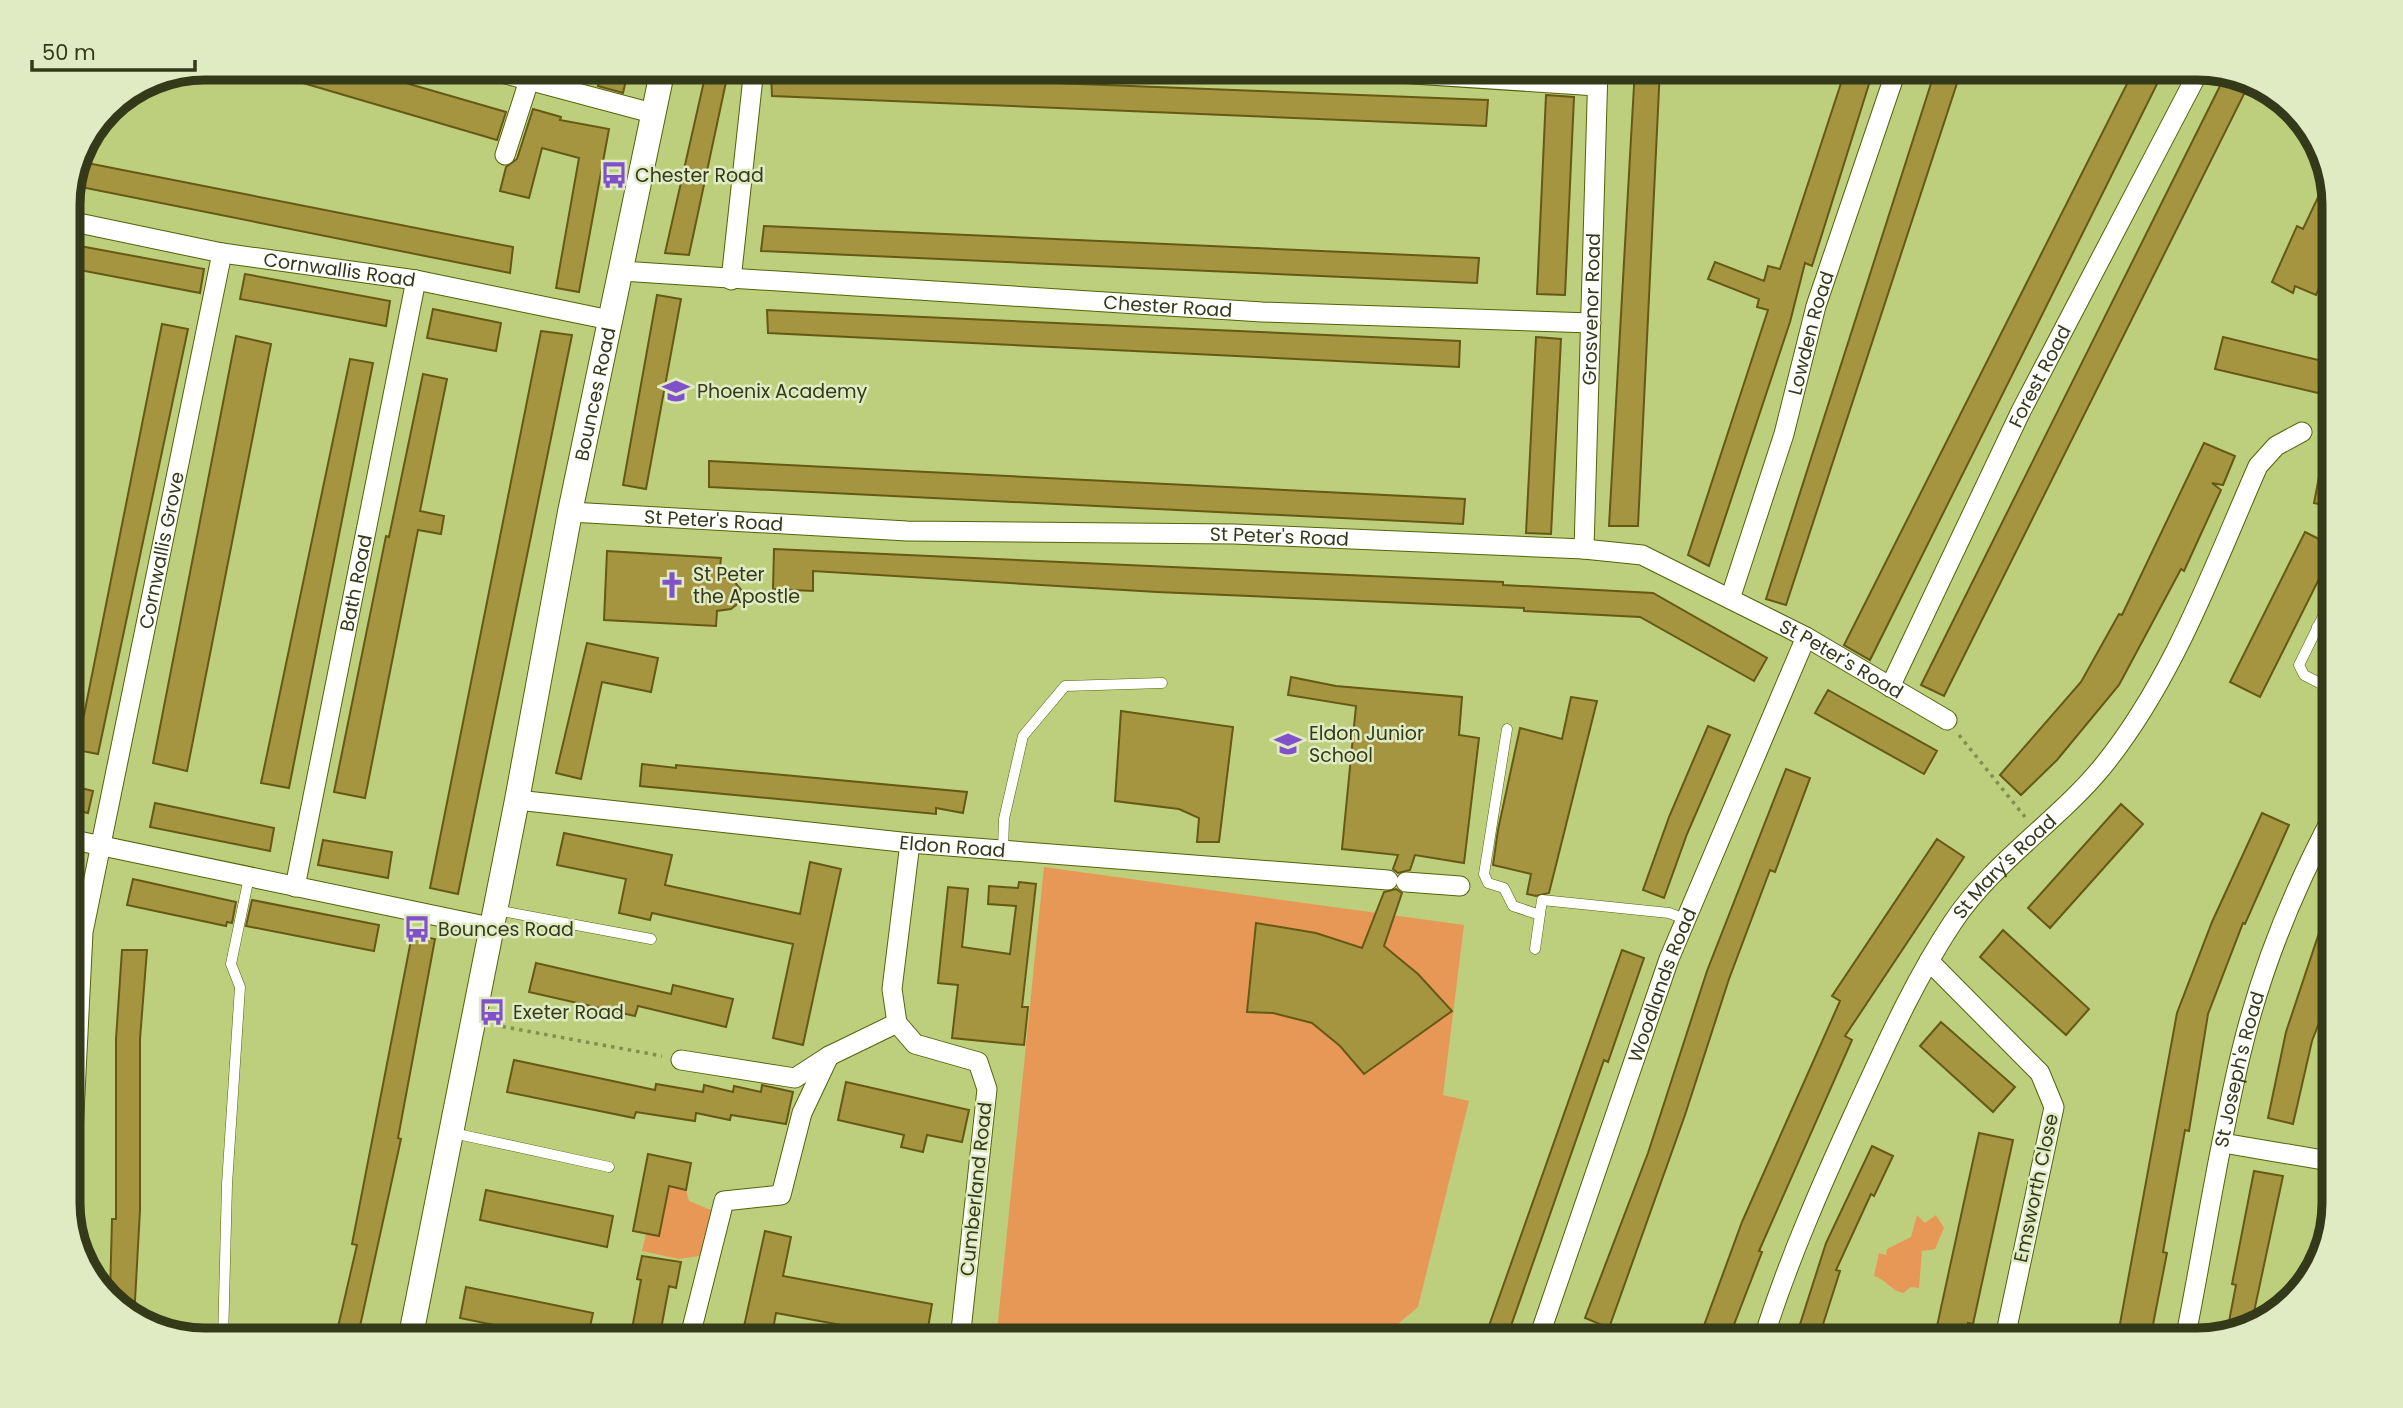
<svg xmlns="http://www.w3.org/2000/svg" width="2403" height="1408" font-family="Poppins,sans-serif">
  <style>
    .green { fill: #e89856 }
    .building { fill: #a59540; stroke: #655915; stroke-width: 2 }
    .lines { fill: none; stroke-linecap: round; stroke-linejoin: round }
    .service-casing { stroke: #556206; stroke-width: 11 }
    .minor-casing { stroke: #556206; stroke-width: 21 }
    .tertiary-casing { stroke: #556206; stroke-width: 26 }
    .path { stroke: #818e51; stroke-width: 3.5; stroke-dasharray: 3.5 5; stroke-linecap: butt }
    .service { stroke: #fff; stroke-width: 10 }
    .minor { stroke: #fff; stroke-width: 19 }
    .tertiary { stroke: #fff; stroke-width: 24 }
    .labels { text-anchor: middle; dominant-baseline: central; stroke-width: 5; stroke-linejoin: round; paint-order: stroke }
    .poi-label { font-size: 19px; fill: #343a19; stroke: #e1ebc3; text-anchor: start }
    .street-label { font-size: 19px; fill: #343a19; stroke: #e1ebc3 }
    .rim { fill: none; stroke: #343a19; stroke-width: 9 }
  </style>
  <rect width="100%" height="100%" fill="#bdcf7d"/>
  <!-- green -->
  <path class="green" d="M 1044,867 L 1464,925 L 1443,1095 L 1469,1101 L 1418,1307 L 1379,1340 L 1069,1340 L 997,1331 Z
    M 669,1186 L 686,1190 L 689,1201 L 711,1210 L 714,1217 L 706,1255 L 679,1259 L 642,1251 L 646,1234 L 659,1236 Z
    M 1917,1215 L 1925,1223 L 1936,1215 L 1944,1228 L 1935,1249 L 1922,1251 L 1919,1288 L 1911,1287 L 1903,1293 C 1890,1290 1887,1280 1874,1276 L 1879,1253 L 1886,1255 L 1887,1249 L 1911,1237 Z"/>
  <!-- building -->
  <path class="building" d="M 270,68 L 354,68 L 506,112 L 497,140 L 269,73 Z
    M 602,68 L 629,68 L 623,93 L 598,86 Z
    M 707,68 L 729,68 L 689,255 L 665,253 Z
    M 1635,68 L 1660,68 L 1638,526 L 1609,526 Z
    M 1846,68 L 1874,68 L 1812,266 L 1805,263 L 1790,322 L 1709,566 L 1688,555 L 1768,310 L 1757,307 L 1759,299 L 1708,279 L 1715,262 L 1764,281 L 1768,266 L 1780,269 Z
    M 1936,68 L 1962,68 L 1786,605 L 1766,599 Z
    M 2135,68 L 2165,68 L 1870,660 L 1844,645 Z
    M 771,72 L 1488,100 L 1486,126 L 772,96 Z
    M 2225,76 L 2250,82 L 1944,696 L 1921,685 Z
    M 1546,95 L 1574,97 L 1565,295 L 1537,294 Z
    M 533,109 L 561,117 L 560,120 L 609,129 L 579,292 L 556,288 L 579,158 L 542,148 L 529,198 L 500,191 L 506,167 L 517,159 Z
    M 77,161 L 513,247 L 510,273 L 71,185 Z
    M 2328,176 L 2334,197 L 2334,255 L 2316,295 L 2295,286 L 2293,293 L 2272,282 L 2297,226 L 2303,229 Z
    M 764,226 L 1479,258 L 1477,283 L 761,251 Z
    M 69,244 L 204,269 L 200,293 L 69,268 Z
    M 245,274 L 390,301 L 386,326 L 240,299 Z
    M 657,295 L 681,299 L 646,489 L 623,485 Z
    M 433,309 L 501,323 L 496,351 L 427,338 Z
    M 767,310 L 1460,341 L 1459,367 L 768,333 Z
    M 162,324 L 188,329 L 98,754 L 77,750 Z
    M 541,331 L 572,335 L 458,894 L 430,888 Z
    M 236,336 L 271,344 L 187,771 L 153,763 Z
    M 1536,337 L 1561,339 L 1551,534 L 1526,533 Z
    M 2223,337 L 2335,364 L 2335,397 L 2215,369 Z
    M 350,359 L 373,363 L 289,788 L 261,783 Z
    M 423,374 L 447,379 L 420,511 L 444,516 L 441,534 L 418,530 L 365,798 L 334,792 L 386,536 L 389,537 Z
    M 2326,440 L 2335,441 L 2335,508 L 2314,503 Z
    M 2204,443 L 2235,456 L 2223,485 L 2212,483 L 2221,490 L 2184,571 L 2181,569 L 2119,685 L 2057,760 L 2021,795 L 2000,775 L 2081,682 L 2119,614 L 2122,615 Z
    M 709,461 L 1465,499 L 1463,524 L 709,487 Z
    M 2305,532 L 2335,547 L 2260,697 L 2230,682 Z
    M 774,549 L 1503,582 L 1503,585 L 1653,593 L 1767,658 L 1754,681 L 1640,617 L 1524,611 L 1524,608 L 1157,592 L 813,571 L 813,591 L 773,589 Z
    M 607,551 L 721,558 L 719,576 L 733,580 L 742,591 L 741,601 L 731,609 L 717,611 L 716,626 L 604,620 Z
    M 587,643 L 658,658 L 651,692 L 602,682 L 581,779 L 556,773 Z
    M 1291,677 L 1336,686 L 1462,697 L 1459,735 L 1479,738 L 1464,863 L 1415,855 L 1410,870 L 1398,873 L 1393,869 L 1398,855 L 1342,849 L 1356,706 L 1288,695 Z
    M 1828,690 L 1937,751 L 1924,774 L 1815,713 Z
    M 1571,697 L 1597,701 L 1549,893 L 1536,896 L 1527,894 L 1531,874 L 1493,865 L 1498,830 L 1520,728 L 1562,739 Z
    M 1121,711 L 1233,727 L 1219,842 L 1197,842 L 1199,818 L 1179,809 L 1115,801 Z
    M 1708,726 L 1730,735 L 1687,834 L 1664,898 L 1643,890 L 1669,817 Z
    M 642,764 L 676,768 L 676,765 L 967,792 L 963,813 L 936,808 L 936,814 L 640,786 Z
    M 1786,769 L 1810,778 L 1775,872 L 1770,870 L 1729,979 L 1685,1115 L 1609,1328 L 1585,1318 L 1648,1153 L 1707,971 Z
    M 69,785 L 93,791 L 88,813 L 69,809 Z
    M 155,803 L 274,828 L 270,851 L 150,827 Z
    M 2121,804 L 2143,824 L 2050,928 L 2028,908 Z
    M 2262,813 L 2289,825 L 2245,924 L 2243,923 L 2208,1014 L 2189,1131 L 2185,1130 L 2163,1252 L 2167,1253 L 2150,1340 L 2117,1340 L 2177,1013 L 2212,922 Z
    M 564,833 L 672,855 L 665,885 L 800,914 L 810,862 L 841,869 L 803,1045 L 773,1038 L 793,944 L 652,913 L 650,920 L 619,913 L 626,879 L 557,865 Z
    M 1937,839 L 1964,857 L 1845,1036 L 1852,1040 L 1759,1251 L 1762,1252 L 1728,1340 L 1702,1331 L 1742,1222 L 1840,1001 L 1832,996 Z
    M 323,840 L 392,852 L 388,878 L 318,865 Z
    M 133,879 L 236,902 L 232,923 L 227,922 L 226,926 L 127,905 Z
    M 1019,882 L 1036,884 L 1022,1007 L 1028,1007 L 1024,1045 L 952,1038 L 958,985 L 938,983 L 948,887 L 968,889 L 962,947 L 1010,954 L 1016,906 L 988,904 L 989,886 L 1018,888 Z
    M 1396,889 L 1402,893 L 1384,946 L 1418,974 L 1452,1011 L 1364,1074 L 1340,1046 L 1312,1023 L 1273,1013 L 1247,1012 L 1256,923 L 1316,933 L 1362,948 L 1384,892 Z
    M 2331,897 L 2335,897 L 2335,981 L 2312,1041 L 2293,1124 L 2268,1118 L 2286,1032 Z
    M 252,900 L 379,925 L 374,951 L 246,926 Z
    M 2003,930 L 2089,1009 L 2066,1035 L 1980,957 Z
    M 412,935 L 435,939 L 398,1138 L 401,1139 L 357,1340 L 335,1340 L 357,1245 L 352,1244 Z
    M 122,950 L 147,950 L 140,1039 L 140,1210 L 134,1319 L 110,1296 L 112,1219 L 116,1219 L 116,1039 Z
    M 1622,950 L 1644,958 L 1608,1062 L 1604,1060 L 1506,1340 L 1484,1340 Z
    M 536,963 L 671,994 L 673,985 L 733,999 L 726,1027 L 638,1006 L 635,1016 L 529,992 Z
    M 1941,1022 L 2015,1087 L 1993,1112 L 1920,1046 Z
    M 514,1060 L 655,1090 L 656,1084 L 703,1092 L 704,1085 L 733,1092 L 734,1086 L 761,1092 L 762,1085 L 793,1092 L 786,1124 L 731,1115 L 730,1120 L 696,1113 L 695,1121 L 636,1112 L 634,1118 L 507,1092 Z
    M 846,1082 L 969,1110 L 962,1142 L 927,1135 L 923,1152 L 901,1147 L 904,1135 L 838,1120 Z
    M 1979,1133 L 2013,1140 L 1973,1324 L 1968,1323 L 1966,1340 L 1934,1340 Z
    M 1872,1146 L 1893,1156 L 1874,1196 L 1871,1194 L 1836,1270 L 1840,1271 L 1818,1340 L 1795,1340 L 1826,1243 Z
    M 648,1154 L 691,1163 L 686,1190 L 669,1186 L 659,1236 L 633,1231 Z
    M 2254,1171 L 2283,1176 L 2251,1326 L 2227,1332 L 2236,1285 L 2232,1284 Z
    M 486,1190 L 613,1216 L 607,1247 L 480,1220 Z
    M 765,1231 L 791,1237 L 783,1276 L 932,1304 L 926,1340 L 883,1336 L 883,1340 L 861,1340 L 863,1329 L 776,1313 L 771,1340 L 741,1340 Z
    M 642,1256 L 681,1262 L 676,1288 L 669,1286 L 659,1340 L 630,1340 L 641,1280 L 637,1279 Z
    M 466,1287 L 593,1313 L 587,1340 L 567,1340 L 460,1318 Z"/>
  <g class="lines">
    <defs>
      <path id="service" d="M 2335,592 L 2299,665 L 2304,675 L 2335,691
        M 2317,627 L 2335,635
        M 1507,729 L 1484,874 L 1488,883 L 1504,888 L 1513,906 L 1540,915
        M 1003,850 L 1004,819 L 1023,736 L 1065,686 L 1162,683
        M 496,910 L 651,939
        M 1535,949 L 1542,900 L 1669,913 L 1685,919
        M 453,1133 L 609,1167
        M 223,1340 L 227,1184 L 240,987 L 231,964 L 249,877"/>
      <g id="minor">
        <path d="M 483,68 L 652,113"/>
        <path d="M 1322,68 L 1597,86"/>
        <path d="M 505,155 L 533,68"/>
        <path id="s1" d="M 69,221 L 222,253 L 416,280 L 610,320"/>
        <path id="s2" d="M 621,271 L 1262,312 L 1591,323"/>
        <path d="M 731,280 L 754,68"/>
        <path d="M 2332,426 L 2335,426"/>
        <path id="s3" d="M 570,512 L 907,531 L 1234,534 L 1584,549 L 1642,555 L 1806,637 L 1947,720"/>
        <path id="s4" d="M 1584,549 L 1598,68"/>
        <path id="s5" d="M 1730,599 L 1784,434 L 1816,306 L 1897,68"/>
        <path id="s6" d="M 1890,687 L 2021,411 L 2200,69"/>
        <path id="s7" d="M 517,800 L 910,843 L 1388,880"/>
        <path d="M 69,839 L 490,927"/>
        <path d="M 910,843 L 892,989 L 897,1023 L 915,1044 L 978,1062 L 987,1089 L 960,1340"/>
        <path d="M 1406,882 L 1460,886"/>
        <path id="s8" d="M 295,887 L 416,280"/>
        <path d="M 1929,961 L 2040,1073 L 2054,1107 L 2005,1337"/>
        <path d="M 681,1060 L 795,1078 L 829,1056 L 897,1023"/>
        <path d="M 2223,1143 L 2335,1162"/>
        <path id="s9" d="M 69,1214 L 83,932 L 222,253"/>
        <path d="M 689,1340 L 724,1201 L 781,1195 L 802,1113 L 829,1056"/>
        <path id="s10" d="M 1538,1340 L 1669,959 L 1806,637"/>
        <path id="s11" d="M 1763,1340 C 1788,1260 1823,1181 1858,1105 C 1887,1042 1915,979 1953,922 C 1993,862 2058,821 2103,766 C 2174,678 2213,568 2258,466 L 2276,446 L 2302,432"/>
        <path id="s12" d="M 2185,1340 C 2204,1245 2218,1148 2241,1053 C 2261,969 2294,888 2335,812"/>
      </g>
      <g id="tertiary">
        <path id="s13" d="M 410,1340 L 517,800 L 570,512 L 663,68"/>
      </g>
    </defs>
    <!-- service casing -->
    <use href="#service" class="service-casing"/>
    <!-- minor casing -->
    <use href="#minor" class="minor-casing"/>
    <!-- tertiary casing -->
    <use href="#tertiary" class="tertiary-casing"/>
    <!-- path -->
    <path class="path" d="M 1959,735 L 2025,817
      M 494,1025 L 662,1056"/>
    <!-- service -->
    <use href="#service" class="service"/>
    <!-- minor -->
    <use href="#minor" class="minor"/>
    <!-- tertiary -->
    <use href="#tertiary" class="tertiary"/>
  </g>
  <!-- icons -->
  <defs>
    <symbol id="bus-bare" viewBox="-9 -9 18 18"><path d="M-5-6H5V4H4V6H2V4H-2V6H-4V4H-5ZM-3.5-4V0h7V-4ZM-3.5 1.2v1.5H-2V1.2ZM2 1.2v1.5H3.5V1.2Z" fill="#8151c9" stroke="#e1ebc3" stroke-width="2.5" paint-order="stroke"/></symbol>
    <symbol id="school-bare" viewBox="-9 -9 18 18"><path d="M0-5L7-2L0 1L-7-2ZM-4 1L0 2.5L4 1V4Q0 6-4 4Z" fill="#8151c9" stroke="#e1ebc3" stroke-width="2.5" paint-order="stroke"/></symbol>
    <symbol id="church-bare" viewBox="-9 -9 18 18"><path d="M-1.2-6h2.4v3.5h3.3v2.4h-3.3V6h-2.4V-.1h-3.3v-2.4h3.3Z" fill="#8151c9" stroke="#e1ebc3" stroke-width="2.5" paint-order="stroke"/></symbol>
  </defs>
  <g fill-rule="evenodd">
    <use href="#bus-bare" x="595" y="156" width="38" height="38"/>
    <use href="#school-bare" x="657" y="372" width="38" height="38"/>
    <use href="#church-bare" x="653" y="566" width="38" height="38"/>
    <use href="#school-bare" x="1269" y="725" width="38" height="38"/>
    <use href="#bus-bare" x="398" y="910" width="38" height="38"/>
    <use href="#bus-bare" x="473" y="993" width="38" height="38"/>
  </g>
  <g class="labels">
    <!-- poi labels -->
    <g class="poi-label">
      <text x="635" y="175">Chester Road</text>
      <text x="697" y="391">Phoenix Academy</text>
      <text x="693" y="574">St Peter<tspan x="693" dy="22">the Apostle</tspan></text>
      <text x="1309" y="733">Eldon Junior<tspan x="1309" dy="22">School</tspan></text>
      <text x="438" y="929">Bounces Road</text>
      <text x="513" y="1012">Exeter Road</text>
    </g>
    <!-- street labels -->
    <g class="street-label">
      <text stroke="none"><textPath href="#s1" startOffset="275">Cornwallis Road</textPath></text>
      <text stroke="none"><textPath href="#s2" startOffset="548">Chester Road</textPath></text>
      <text stroke="none"><textPath href="#s4" startOffset="240">Grosvenor Road</textPath></text>
      <text stroke="none"><textPath href="#s5" startOffset="278">Lowden Road</textPath></text>
      <text stroke="none"><textPath href="#s6" startOffset="345">Forest Road</textPath></text>
      <text stroke="none"><textPath href="#s13" startOffset="964">Bounces Road</textPath></text>
      <text stroke="none"><textPath href="#s3" startOffset="144">St Peter's Road</textPath></text>
      <text stroke="none"><textPath href="#s3" startOffset="710">St Peter's Road</textPath></text>
      <text stroke="none"><textPath href="#s9" startOffset="672">Cornwallis Grove</textPath></text>
      <text stroke="none"><textPath href="#s8" startOffset="310">Bath Road</textPath></text>
      <text stroke="none"><textPath href="#s3" startOffset="1298">St Peter's Road</textPath></text>
      <text stroke="none"><textPath href="#s7" startOffset="438">Eldon Road</textPath></text>
      <text stroke="none"><textPath href="#s11" startOffset="536">St Mary's Road</textPath></text>
      <text stroke="none"><textPath href="#s10" startOffset="376">Woodlands Road</textPath></text>
      <text stroke="none"><textPath href="#s12" startOffset="276">St Joseph's Road</textPath></text>
      <text transform="translate(2036 1188) rotate(-78)">Emsworth Close</text>
      <text transform="translate(976 1189) rotate(-84)">Cumberland Road</text>
    </g>
  </g>
  <!-- crop -->
  <path d="M0 0H2403V1408H0ZM205 80H2197A125 125 0 0 1 2322 205V1203A125 125 0 0 1 2197 1328H205A125 125 0 0 1 80 1203V205A125 125 0 0 1 205 80Z" fill="#e1ebc3" fill-rule="evenodd"/>
  <path class="rim" d="M205 80H2197A125 125 0 0 1 2322 205V1203A125 125 0 0 1 2197 1328H205A125 125 0 0 1 80 1203V205A125 125 0 0 1 205 80Z"/>
  <!-- scale -->
  <path d="M32 60v10h163v-10" fill="none" stroke="#343a19" stroke-width="3.5"/>
  <text x="42" y="60" font-size="21" fill="#343a19" stroke="#e1ebc3" stroke-width="5" paint-order="stroke">50 m</text>
</svg>
